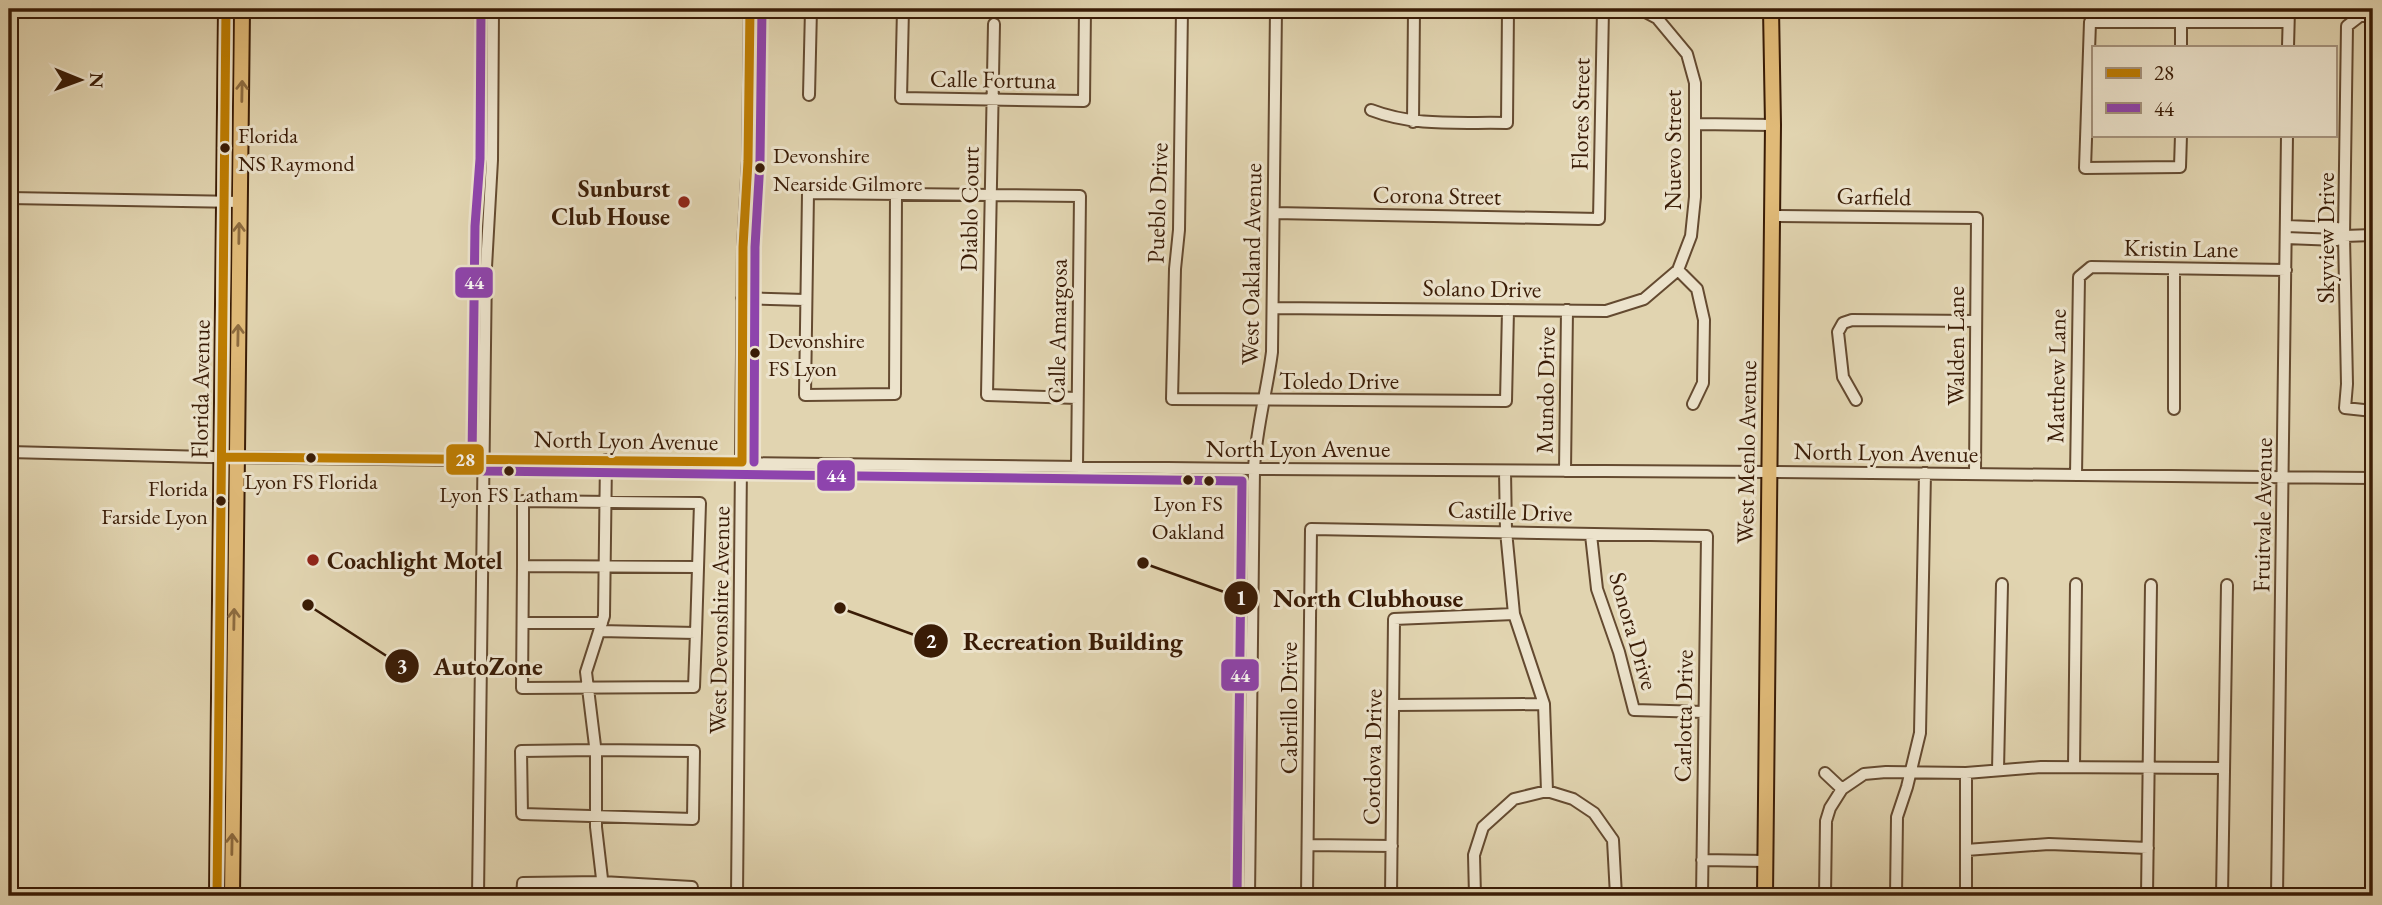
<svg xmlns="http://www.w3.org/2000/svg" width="2382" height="905" font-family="'EB Garamond',serif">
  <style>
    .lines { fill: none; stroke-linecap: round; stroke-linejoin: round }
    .minor-casing { stroke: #644a30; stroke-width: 14 }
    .major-casing { stroke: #3a1c06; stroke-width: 18 }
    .minor { stroke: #ece3cc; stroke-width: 10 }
    .major { stroke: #e0ba78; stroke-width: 14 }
    .bus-1-casing { stroke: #ece3cc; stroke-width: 14 }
    .bus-2-casing { stroke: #ece3cc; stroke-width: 14 }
    .bus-1 { stroke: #be7d02; stroke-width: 9 }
    .bus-2 { stroke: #8e44ad; stroke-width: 9 }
    .oneway { stroke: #8d6b3f }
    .bus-dot { fill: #3a1c06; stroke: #ece3cc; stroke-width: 2.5 }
    .poi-dot { fill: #8f2418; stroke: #ece3cc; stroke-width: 2.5 }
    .labels { text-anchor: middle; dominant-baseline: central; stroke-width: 6; stroke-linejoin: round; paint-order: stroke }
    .bus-label { font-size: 22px; fill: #3a1c06; stroke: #ece3cc; text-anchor: start }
    .street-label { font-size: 24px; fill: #3a1c06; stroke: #ece3cc }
    .poi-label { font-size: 24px; font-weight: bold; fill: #3a1c06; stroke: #ece3cc; text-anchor: end }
    .leader { fill: none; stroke: #3a1c06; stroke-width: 2.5 }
    .callout-dot { fill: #3a1c06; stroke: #ece3cc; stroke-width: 2.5 }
    .mark-label { font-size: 21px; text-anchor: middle; font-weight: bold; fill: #fff }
    .callout-label { font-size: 26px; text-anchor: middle; font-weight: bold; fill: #3a1c06; stroke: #ece3cc; stroke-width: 6; stroke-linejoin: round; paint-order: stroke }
    .line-badge { stroke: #ece3cc; stroke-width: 2.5 }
    .badge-label { font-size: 19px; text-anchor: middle; font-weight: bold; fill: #fff }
  </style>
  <rect width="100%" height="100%" fill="#e1d4b0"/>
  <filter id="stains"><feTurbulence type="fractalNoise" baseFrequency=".00286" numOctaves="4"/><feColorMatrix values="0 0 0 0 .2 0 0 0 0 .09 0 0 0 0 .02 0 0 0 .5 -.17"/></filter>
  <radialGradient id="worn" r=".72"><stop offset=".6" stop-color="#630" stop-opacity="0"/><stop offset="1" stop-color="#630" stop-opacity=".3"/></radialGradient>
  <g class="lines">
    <defs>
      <path id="minor" d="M 903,9 L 901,98 L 1084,101 L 1085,9
        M 1182,9 L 1179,230 L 1175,269 L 1172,399 L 1506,401 L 1508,310
        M 2373,16 L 2360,16 L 2347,26 L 2344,236 L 2347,384 L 2345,408 L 2373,411
        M 994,24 L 987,395 L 1077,398
        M 2181,47 L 2181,22
        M 2288,47 L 2289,9
        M 809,95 L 811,9
        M 1371,110 C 1415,127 1460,122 1507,123 L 1508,9
        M 1413,122 L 1414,9
        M 1696,124 L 1773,125
        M 2181,135 L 2180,167 L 2085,168 L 2090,22 L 2288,22
        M 896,195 L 895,394 L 805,395 L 808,193 L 1080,196 L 1077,467
        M 9,198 L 240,202
        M 1274,213 L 1599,219 L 1603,9
        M 1771,216 L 1977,218 L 1975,474
        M 2286,226 L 2337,228 L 2344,236
        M 2286,238 L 2337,240 L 2344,236 L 2373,235
        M 1678,270 L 1697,289 L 1704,320 L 1703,383 L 1693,404
        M 742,298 L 805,300
        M 1273,308 L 1606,311 L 1644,299 L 1678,270 L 1691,236 L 1695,197 L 1695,83 L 1687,54 L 1657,18 L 1640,9
        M 1856,400 L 1843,377 L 1838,332 L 1843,323 L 1852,320 L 1976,321
        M 2174,409 L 2174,269
        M 9,452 L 208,457 L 1254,469 L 1768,472 L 2373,478
        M 1505,471 L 1506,531 L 1514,614 L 1544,704 L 1547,791
        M 1565,471 L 1567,310
        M 2076,475 L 2079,277 L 2091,267 L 2286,270
        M 1591,535 L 1597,589 L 1619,652 L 1634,710 L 1704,712
        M 523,566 L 522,688 L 694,687 L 696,633 L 599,631
        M 523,623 L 602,623
        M 696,633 L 700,503 L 523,501 L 523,566 L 698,567
        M 1394,705 L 1544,704
        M 595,750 L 694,751 L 693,819 L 522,814 L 521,751 Z
        M 2074,767 L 2076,584
        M 1998,770 L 2002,584
        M 1825,773 L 1842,789
        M 1308,845 L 1392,846
        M 1966,850 L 2049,844 L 2148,848
        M 1702,860 L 1765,861
        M 478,896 L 486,267 L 492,160 L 493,9
        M 522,896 L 523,883 L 602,882 L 692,887 L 692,896
        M 604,896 L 596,827 L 596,754 L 586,672 L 604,616 L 606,460
        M 737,896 L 743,247 L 748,161 L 750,9
        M 1249,896 L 1254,469 C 1256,429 1267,391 1272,352 L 1276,9
        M 1307,896 L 1311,529 L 1707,536 L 1702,896
        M 1391,896 L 1394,619 L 1514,614
        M 1475,896 L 1474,855 L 1483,827 L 1514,799 L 1547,791 L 1573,799 L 1594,813 L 1613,840 L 1616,896
        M 1825,896 L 1826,821 L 1830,808 L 1842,789 L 1864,774 L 1886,772 L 1966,773 L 2041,767 L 2224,768
        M 1896,896 L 1897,817 L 1907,787 L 1920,733 L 1925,473
        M 1966,896 L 1966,773
        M 2147,896 L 2151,585
        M 2222,896 L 2227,585
        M 2277,896 L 2287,135"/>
      <path id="major" d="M 217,896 L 226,9
        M 232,896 L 242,9
        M 1765,896 L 1773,125 L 1771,9"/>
    </defs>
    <!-- minor casing -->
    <use href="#minor" class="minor-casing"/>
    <!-- major casing -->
    <use href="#major" class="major-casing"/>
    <!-- minor -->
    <use href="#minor" class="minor"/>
    <!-- major -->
    <use href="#major" class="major"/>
    <defs>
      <path id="bus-1" d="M 222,457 L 742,462 L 743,247 L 748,161 L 750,9
        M 217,896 L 226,9"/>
      <path id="bus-2" d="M 481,9 L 480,159 L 475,226 L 472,459 L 474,467 L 484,471 L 1242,481 L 1237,896
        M 754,462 L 755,247 L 760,161 L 762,9"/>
    </defs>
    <!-- bus-1 casing -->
    <use href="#bus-1" class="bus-1-casing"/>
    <!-- bus-2 casing -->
    <use href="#bus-2" class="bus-2-casing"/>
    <!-- bus-1 -->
    <use href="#bus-1" class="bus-1"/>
    <!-- bus-2 -->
    <use href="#bus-2" class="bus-2"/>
  </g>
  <!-- one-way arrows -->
  <defs><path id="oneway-shaft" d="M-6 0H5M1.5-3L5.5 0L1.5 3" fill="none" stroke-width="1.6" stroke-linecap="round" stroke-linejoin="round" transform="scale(1.75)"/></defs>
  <g class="oneway">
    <use href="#oneway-shaft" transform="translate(242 91) rotate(-89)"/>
    <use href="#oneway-shaft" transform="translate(239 233) rotate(-89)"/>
    <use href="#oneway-shaft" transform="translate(238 335) rotate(-89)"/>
    <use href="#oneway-shaft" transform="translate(234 619) rotate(-89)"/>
    <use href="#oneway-shaft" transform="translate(232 844) rotate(-89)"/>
  </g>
  <!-- markers -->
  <g class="bus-dot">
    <circle cx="225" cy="148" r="6"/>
    <circle cx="760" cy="168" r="6"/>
    <circle cx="755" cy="353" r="6"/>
    <circle cx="311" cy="458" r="6"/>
    <circle cx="509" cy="471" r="6"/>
    <circle cx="1188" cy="480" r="6"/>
    <circle cx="1209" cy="481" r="6"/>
    <circle cx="221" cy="501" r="6"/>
  </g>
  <g class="poi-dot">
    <circle cx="684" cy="202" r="7"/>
    <circle cx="313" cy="560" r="7"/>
  </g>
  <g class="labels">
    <!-- bus labels -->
    <g class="bus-label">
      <text x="238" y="135">Florida<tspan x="238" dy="28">NS Raymond</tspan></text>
      <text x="773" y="155">Devonshire<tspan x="773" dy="28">Nearside Gilmore</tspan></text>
      <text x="768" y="340">Devonshire<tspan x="768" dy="28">FS Lyon</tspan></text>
      <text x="311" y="481" text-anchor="middle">Lyon FS Florida</text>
      <text x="208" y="488" text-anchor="end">Florida<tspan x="208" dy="28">Farside Lyon</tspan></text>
      <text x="509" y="494" text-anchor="middle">Lyon FS Latham</text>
      <text x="1188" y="503" text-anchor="middle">Lyon FS<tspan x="1188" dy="28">Oakland</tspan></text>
    </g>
    <!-- street labels -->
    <g class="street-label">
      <text transform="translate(993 79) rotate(1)">Calle Fortuna</text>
      <text transform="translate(1580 114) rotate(-89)">Flores Street</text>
      <text transform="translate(1672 150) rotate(-90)">Nuevo Street</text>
      <text transform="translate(1437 195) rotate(1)">Corona Street</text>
      <text transform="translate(1874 196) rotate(1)">Garfield</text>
      <text transform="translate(1157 203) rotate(-88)">Pueblo Drive</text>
      <text transform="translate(969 209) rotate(-89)">Diablo Court</text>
      <text transform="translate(2325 238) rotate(-90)">Skyview Drive</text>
      <text transform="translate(2181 248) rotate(1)">Kristin Lane</text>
      <text transform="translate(1251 264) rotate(-89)">West Oakland Avenue</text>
      <text transform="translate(1482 288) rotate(1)">Solano Drive</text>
      <text transform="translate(1057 331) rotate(-89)">Calle Amargosa</text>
      <text transform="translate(1955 346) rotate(-90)">Walden Lane</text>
      <text transform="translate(2056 376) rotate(-89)">Matthew Lane</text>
      <text x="1339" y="380">Toledo Drive</text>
      <text transform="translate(200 389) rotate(-89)">Florida Avenue</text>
      <text transform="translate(1545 390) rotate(-89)">Mundo Drive</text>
      <text transform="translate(626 440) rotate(1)">North Lyon Avenue</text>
      <text x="1298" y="448">North Lyon Avenue</text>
      <text transform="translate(1746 452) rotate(-89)">West Menlo Avenue</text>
      <text transform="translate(1886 452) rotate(1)">North Lyon Avenue</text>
      <text transform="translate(1510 511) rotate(2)">Castille Drive</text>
      <text transform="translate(2262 515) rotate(-89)">Fruitvale Avenue</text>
      <text transform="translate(719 620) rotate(-89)">West Devonshire Avenue</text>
      <text transform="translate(1634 631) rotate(74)">Sonora Drive</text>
      <text transform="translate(1288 708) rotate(-90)">Cabrillo Drive</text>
      <text transform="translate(1683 716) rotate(-89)">Carlotta Drive</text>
      <text transform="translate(1372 757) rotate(-89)">Cordova Drive</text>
    </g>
    <!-- poi labels -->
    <g class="poi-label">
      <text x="670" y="188">Sunburst<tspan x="670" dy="28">Club House</tspan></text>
      <text x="327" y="560" text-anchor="start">Coachlight Motel</text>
    </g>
  </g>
  <!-- callouts -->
  <path class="leader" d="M1143 563L1241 598M840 608L931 641M308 605L402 666"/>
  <g class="callout-dot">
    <circle cx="1143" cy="563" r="7"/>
    <circle cx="840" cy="608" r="7"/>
    <circle cx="308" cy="605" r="7"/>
    <circle cx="1241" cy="598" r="18"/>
    <circle cx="931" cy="641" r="18"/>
    <circle cx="402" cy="666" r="18"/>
  </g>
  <g class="mark-label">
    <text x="1241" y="605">1</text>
    <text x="931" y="648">2</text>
    <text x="402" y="673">3</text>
  </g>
  <g class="callout-label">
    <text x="1368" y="607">North Clubhouse</text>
    <text x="1073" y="650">Recreation Building</text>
    <text x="488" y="675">AutoZone</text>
  </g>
  <g class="line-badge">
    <rect x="454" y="266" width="40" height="33" rx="7" fill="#8e44ad"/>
    <rect x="445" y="443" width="40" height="33" rx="7" fill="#be7d02"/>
    <rect x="816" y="459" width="40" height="33" rx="7" fill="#8e44ad"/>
    <rect x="1220" y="658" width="40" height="34" rx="7" fill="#8e44ad"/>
  </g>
  <g class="badge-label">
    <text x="474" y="289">44</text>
    <text x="465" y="466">28</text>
    <text x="836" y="482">44</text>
    <text x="1240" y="682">44</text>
  </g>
  <!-- margin -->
  <rect width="2382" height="905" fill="none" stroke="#e1d4b0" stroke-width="35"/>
  <rect x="10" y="10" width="2361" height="884" fill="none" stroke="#3a1c06" stroke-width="3.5"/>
  <rect x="18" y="18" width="2347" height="870" fill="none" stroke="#3a1c06" stroke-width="2"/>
  <!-- legend -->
  <rect x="2092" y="46" width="245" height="91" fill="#ece3cc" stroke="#a5937d" stroke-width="2"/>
  <rect x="2106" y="68" width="35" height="10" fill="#be7d02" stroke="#a5937d" stroke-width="2"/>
  <text x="2154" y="80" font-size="21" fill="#3a1c06">28</text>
  <rect x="2106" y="103" width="35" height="10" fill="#8e44ad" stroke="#a5937d" stroke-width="2"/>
  <text x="2154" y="116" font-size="21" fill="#3a1c06">44</text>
  <!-- north arrow -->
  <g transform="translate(80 80) rotate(91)" stroke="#ece3cc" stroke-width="5" paint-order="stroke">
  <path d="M0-5L12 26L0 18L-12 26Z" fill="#3a1c06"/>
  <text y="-10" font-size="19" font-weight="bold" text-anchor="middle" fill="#3a1c06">N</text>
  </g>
  <rect width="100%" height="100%" filter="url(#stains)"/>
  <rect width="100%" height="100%" fill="url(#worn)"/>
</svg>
